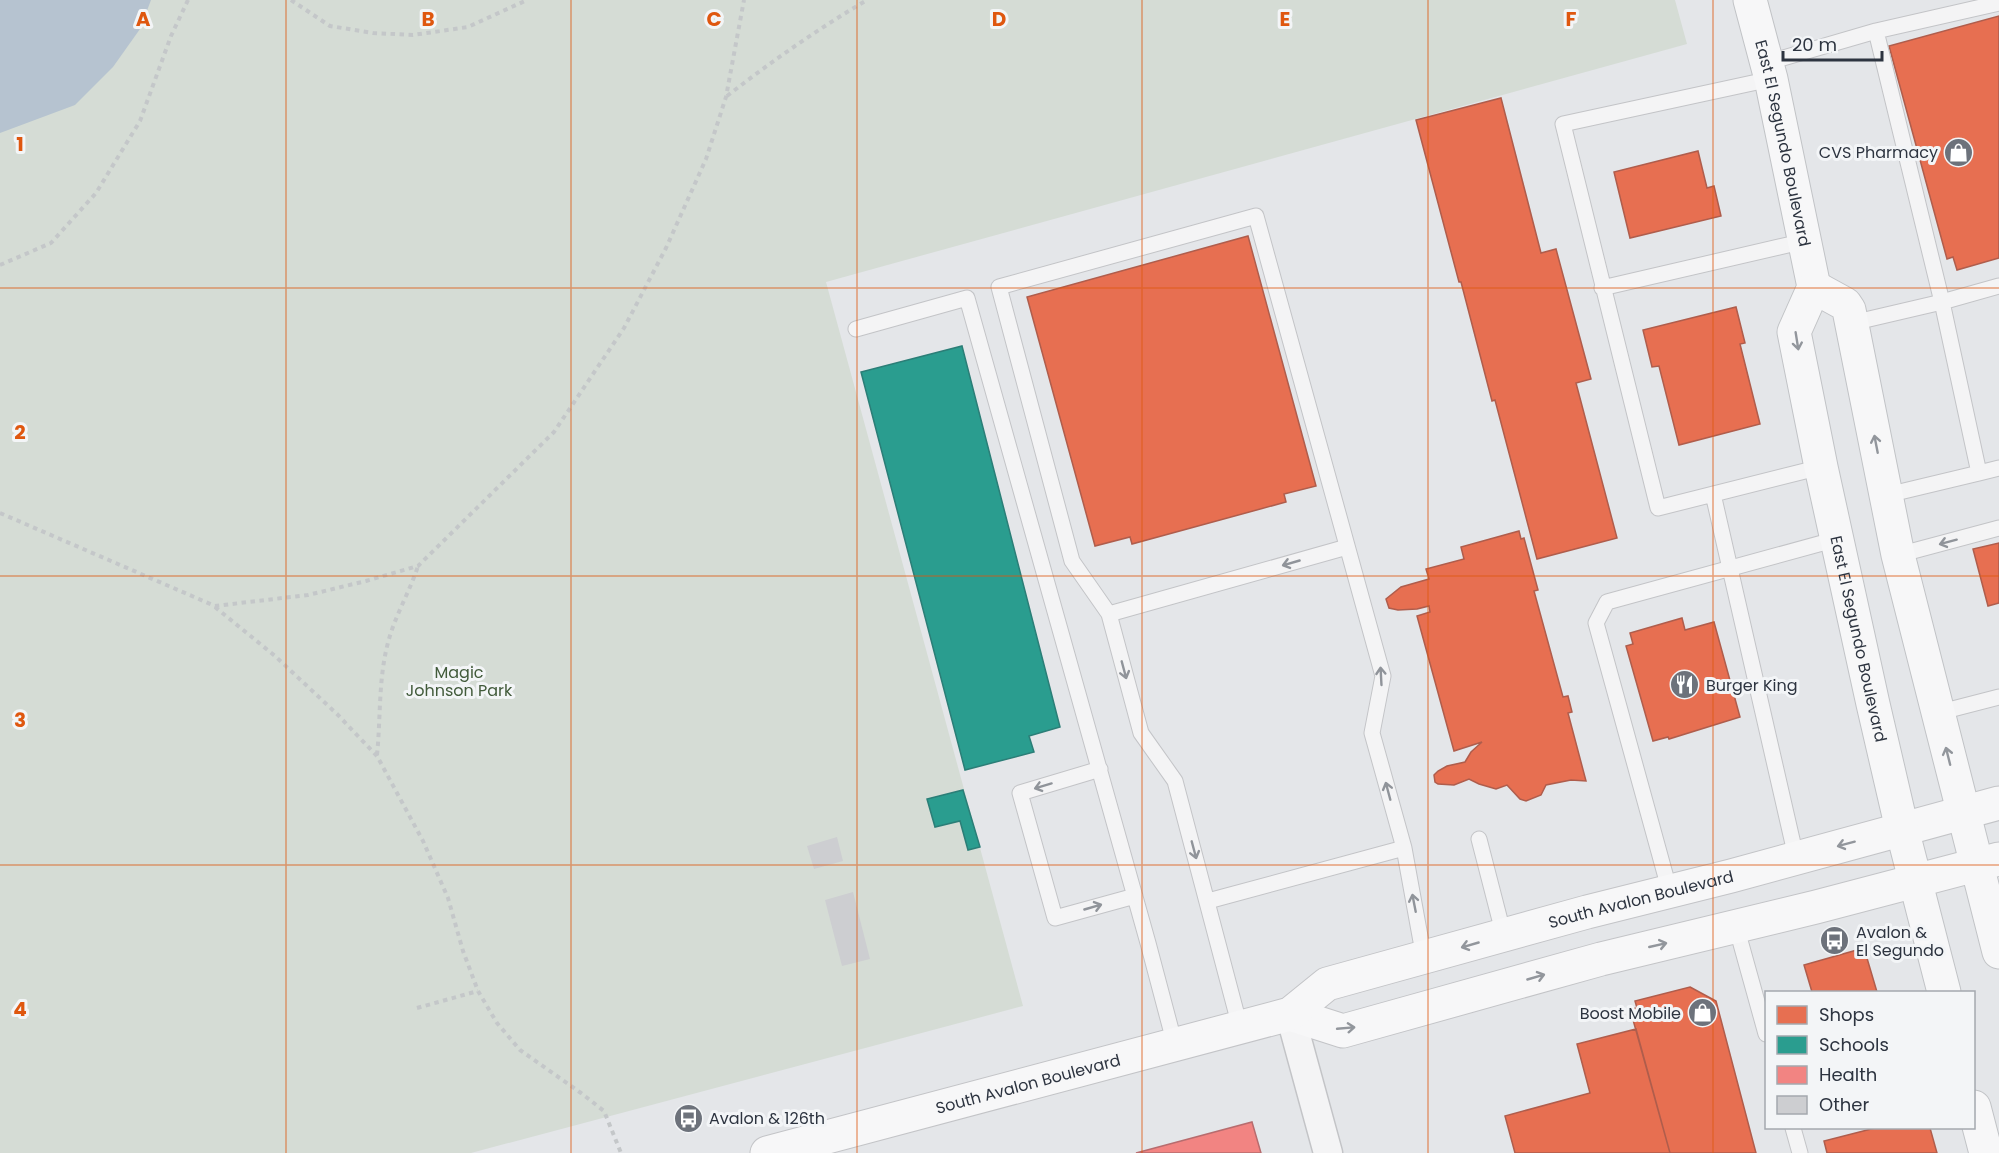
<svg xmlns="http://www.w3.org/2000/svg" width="1999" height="1153" font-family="Poppins,sans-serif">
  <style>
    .green { fill: #d5dcd5 }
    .water { fill: #b6c3d0 }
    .shops { fill: #e76f51; stroke: #af5d4c; stroke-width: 1.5 }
    .schools { fill: #2a9d8f; stroke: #2b7e77; stroke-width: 1.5 }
    .health { fill: #f28482; stroke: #b76c6e; stroke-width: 1.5 }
    .building { fill: #cdced1 }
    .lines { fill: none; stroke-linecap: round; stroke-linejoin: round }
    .lane-casing { stroke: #c3c4c7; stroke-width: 17 }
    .street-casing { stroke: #c3c4c7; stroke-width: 31 }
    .secondary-casing { stroke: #c3c4c7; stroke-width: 35 }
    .primary-casing { stroke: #c1c3c6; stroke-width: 35 }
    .path { stroke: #c4c7c9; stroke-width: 4; stroke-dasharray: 4.5 4.5; stroke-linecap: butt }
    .lane { stroke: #f4f4f5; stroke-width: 15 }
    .street { stroke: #f4f4f5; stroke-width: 28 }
    .secondary { stroke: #f7f7f8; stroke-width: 33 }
    .primary { stroke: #f7f7f8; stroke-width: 33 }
    .oneway { stroke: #92969c }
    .oneway2 { stroke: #90949a }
    .grid { fill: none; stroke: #df570f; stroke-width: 1.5; stroke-opacity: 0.55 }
    .labels { text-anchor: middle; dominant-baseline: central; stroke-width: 6; stroke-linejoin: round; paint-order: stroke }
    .street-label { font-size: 16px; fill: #2d3440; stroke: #f3f5f7 }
    .poi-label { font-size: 16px; fill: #2d3440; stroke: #f3f5f7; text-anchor: start }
    .park-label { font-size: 16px; fill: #425b3b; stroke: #f3f5f7 }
    .grid-label { font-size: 20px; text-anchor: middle; font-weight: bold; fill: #df570f; stroke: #f3f5f7; stroke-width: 6; stroke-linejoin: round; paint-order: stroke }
  </style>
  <rect width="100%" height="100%" fill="#e4e6e9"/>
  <!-- green -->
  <path class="green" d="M 0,0 L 1675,0 L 1687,44 L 826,282 L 1023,1006 L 471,1153 L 0,1153 Z"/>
  <!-- water -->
  <path class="water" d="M 0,0 L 151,0 L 140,29 L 113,67 L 75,105 L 0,133 Z"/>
  <!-- shops -->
  <path class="shops" d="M 1999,16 L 1999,258 L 1957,270 L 1953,257 L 1947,259 L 1889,46 Z
    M 1501,98 L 1541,253 L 1556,249 L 1591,379 L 1576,383 L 1617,538 L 1537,559 L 1495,400 L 1492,401 L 1461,282 L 1459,282 L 1416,120 Z
    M 1698,151 L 1707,188 L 1714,186 L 1721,216 L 1630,238 L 1614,172 Z
    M 1248,236 L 1316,486 L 1284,494 L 1286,502 L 1132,544 L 1130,537 L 1095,546 L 1027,297 Z
    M 1736,307 L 1745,343 L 1740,344 L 1760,424 L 1679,445 L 1659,366 L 1652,367 L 1643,330 Z
    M 1519,531 L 1521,539 L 1524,538 L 1538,590 L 1534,591 L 1563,697 L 1568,696 L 1572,712 L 1568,713 L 1586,781 L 1571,780 L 1546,785 L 1541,795 L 1526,801 L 1520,799 L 1507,785 L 1496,789 L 1479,784 L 1469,779 L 1454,785 L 1438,784 L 1435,782 L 1434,775 L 1438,771 L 1447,766 L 1465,762 L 1471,752 L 1482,742 L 1454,751 L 1417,616 L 1430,612 L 1429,606 L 1417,609 L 1398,610 L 1389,608 L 1386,599 L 1401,587 L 1429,579 L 1426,569 L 1464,559 L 1461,547 Z
    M 1999,543 L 1999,603 L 1988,606 L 1973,549 Z
    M 1682,618 L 1685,630 L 1714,622 L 1740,717 L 1669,739 L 1668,737 L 1653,741 L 1626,646 L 1633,644 L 1630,633 Z
    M 1864,948 L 1877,992 L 1812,992 L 1804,965 Z
    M 1690,987 L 1716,1001 L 1756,1153 L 1670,1153 L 1630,1009 L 1637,1008 L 1635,1001 Z
    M 1636,1029 L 1670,1153 L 1515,1153 L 1505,1116 L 1590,1093 L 1577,1044 Z
    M 1875,1128 L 1930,1128 L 1937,1153 L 1827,1153 L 1824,1141 Z"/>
  <!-- schools -->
  <path class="schools" d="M 962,346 L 1060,727 L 1029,736 L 1034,752 L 965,770 L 861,372 Z
    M 963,790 L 980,847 L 968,850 L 960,821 L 935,827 L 927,799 Z"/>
  <!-- health -->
  <path class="health" d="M 1252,1122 L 1261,1153 L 1136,1153 Z"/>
  <!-- building -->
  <path class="building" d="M 837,837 L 843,861 L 814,869 L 807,846 Z
    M 853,892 L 870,959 L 842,966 L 825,900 Z"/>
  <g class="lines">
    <defs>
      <path id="lane" d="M 1876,31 L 1999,3
        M 1766,63 L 1876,31 L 1942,302 L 1979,473 L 1887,495
        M 1771,79 L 1563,124 L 1658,508 L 1821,467
        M 1602,288 L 1805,241
        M 1852,323 L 1942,302 L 1999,286
        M 856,329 L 967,298 L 1148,943 L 1175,1045
        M 1979,473 L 1999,468
        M 1713,494 L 1796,857
        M 1898,555 L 1999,528
        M 1109,614 L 1347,547
        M 1937,713 L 1999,697
        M 1100,769 L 1020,793 L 1055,918 L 1135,896
        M 1479,839 L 1504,936
        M 1670,892 L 1596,623 L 1607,602 L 1837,539
        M 1208,901 L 1404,848
        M 1736,926 L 1766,1034
        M 1240,1027 L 1175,781 L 1141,733 L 1109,614 L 1072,561 L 999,287 L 1256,216 L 1383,676 L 1372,733 L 1404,848 L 1424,958
        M 1793,1128 L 1800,1153"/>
      <path id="street" d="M 1290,1014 L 1328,1153"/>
      <g id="secondary">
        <path d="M 1290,1014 L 1343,1031 L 1601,959 L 1816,907 L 1999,859"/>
        <path id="s1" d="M 767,1153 L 1290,1014 L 1327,984 L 1587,912 L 1731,876 L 1999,803"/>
      </g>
      <g id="primary">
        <path id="s2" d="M 1750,0 L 1771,79 L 1814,287 L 1794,332 L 1821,467 L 1873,704 L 1902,829 L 1944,992"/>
        <path d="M 1814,287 L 1845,304 L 1849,310 L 1898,555 L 1999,952"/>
        <path d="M 1974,1107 L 1986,1153"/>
      </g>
    </defs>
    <!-- lane casing -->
    <use href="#lane" class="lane-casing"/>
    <!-- street casing -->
    <use href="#street" class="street-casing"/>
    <!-- secondary casing -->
    <use href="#secondary" class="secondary-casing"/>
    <!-- primary casing -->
    <use href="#primary" class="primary-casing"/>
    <!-- path -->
    <path class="path" d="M 291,0 L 330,26 L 373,33 L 413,35 L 468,27 L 527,0
      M 727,96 C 772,61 818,29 867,0
      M 0,265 L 51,243 L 96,193 L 140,121 L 171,36 L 188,0
      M 0,513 L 215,606 L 308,595 L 366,581 L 418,566 L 554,432 L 624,328 L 666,248 L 706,159 L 726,97 L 744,0
      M 215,607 L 275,656 L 337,714 L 377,756 L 423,841 L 448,898 L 463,951 L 478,991 L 497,1023 L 520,1050 L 581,1093 L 604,1111 L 621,1153
      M 377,755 C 381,716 378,677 389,639 C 396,614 410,591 418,566
      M 417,1008 L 478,991"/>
    <!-- lane -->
    <use href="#lane" class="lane"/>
    <!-- street -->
    <use href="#street" class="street"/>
    <!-- secondary -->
    <use href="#secondary" class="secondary"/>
    <!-- primary -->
    <use href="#primary" class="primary"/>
  </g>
  <!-- one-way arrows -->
  <defs><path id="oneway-shaft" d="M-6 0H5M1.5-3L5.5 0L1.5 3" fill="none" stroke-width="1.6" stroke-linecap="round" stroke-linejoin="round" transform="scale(1.5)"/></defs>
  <g class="oneway">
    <use href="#oneway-shaft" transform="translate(1797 341) rotate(81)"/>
    <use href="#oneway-shaft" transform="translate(1876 444) rotate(-101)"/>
    <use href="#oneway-shaft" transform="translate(1948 756) rotate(-104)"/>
    <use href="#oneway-shaft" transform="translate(1846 844) rotate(165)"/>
    <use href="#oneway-shaft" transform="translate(1470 945) rotate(164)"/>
    <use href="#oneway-shaft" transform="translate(1658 945) rotate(-13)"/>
    <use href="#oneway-shaft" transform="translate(1536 977) rotate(-16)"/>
    <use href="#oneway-shaft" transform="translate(1346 1028) rotate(-5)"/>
  </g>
  <g class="oneway2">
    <use href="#oneway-shaft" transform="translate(1948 542) rotate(165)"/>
    <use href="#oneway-shaft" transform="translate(1291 563) rotate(164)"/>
    <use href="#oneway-shaft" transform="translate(1124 670) rotate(75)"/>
    <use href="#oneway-shaft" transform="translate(1381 676) rotate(-93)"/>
    <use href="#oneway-shaft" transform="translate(1043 786) rotate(163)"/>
    <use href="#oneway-shaft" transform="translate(1388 791) rotate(-105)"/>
    <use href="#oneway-shaft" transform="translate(1194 850) rotate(75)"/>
    <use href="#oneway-shaft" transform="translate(1414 903) rotate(-101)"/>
    <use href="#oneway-shaft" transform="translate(1093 907) rotate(-16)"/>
  </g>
  <!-- grid -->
  <path class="grid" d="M 286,0 L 286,1153M 571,0 L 571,1153M 857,0 L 857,1153M 1142,0 L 1142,1153M 1428,0 L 1428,1153M 1713,0 L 1713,1153M 0,288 L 1999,288M 0,576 L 1999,576M 0,865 L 1999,865"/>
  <!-- icons -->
  <defs>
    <symbol id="shop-disc" viewBox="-11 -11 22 22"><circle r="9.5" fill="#6d727b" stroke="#f3f5f7"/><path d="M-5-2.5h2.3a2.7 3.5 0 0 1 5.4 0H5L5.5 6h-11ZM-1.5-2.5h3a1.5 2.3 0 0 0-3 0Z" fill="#fff"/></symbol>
    <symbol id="restaurant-disc" viewBox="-11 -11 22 22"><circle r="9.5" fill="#6d727b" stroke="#f3f5f7"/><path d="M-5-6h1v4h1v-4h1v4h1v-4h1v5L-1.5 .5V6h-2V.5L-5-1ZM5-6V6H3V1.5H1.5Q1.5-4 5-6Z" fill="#fff"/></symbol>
    <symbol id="bus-disc" viewBox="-11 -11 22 22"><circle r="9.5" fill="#6d727b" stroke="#f3f5f7"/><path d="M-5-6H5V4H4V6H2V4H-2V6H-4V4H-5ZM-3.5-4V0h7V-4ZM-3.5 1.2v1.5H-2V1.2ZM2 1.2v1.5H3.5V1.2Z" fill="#fff"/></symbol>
  </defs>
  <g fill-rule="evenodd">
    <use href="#shop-disc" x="1942" y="136" width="33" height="33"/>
    <use href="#restaurant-disc" x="1668" y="668" width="33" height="33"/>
    <use href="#bus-disc" x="1818" y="924" width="33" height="33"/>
    <use href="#shop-disc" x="1686" y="996" width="33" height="33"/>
    <use href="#bus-disc" x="672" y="1102" width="33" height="33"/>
  </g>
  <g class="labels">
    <!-- street labels -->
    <g class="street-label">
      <text stroke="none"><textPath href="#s2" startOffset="147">East El Segundo Boulevard</textPath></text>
      <text stroke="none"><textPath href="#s2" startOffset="657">East El Segundo Boulevard</textPath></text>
      <text stroke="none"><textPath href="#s1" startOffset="914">South Avalon Boulevard</textPath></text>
      <text stroke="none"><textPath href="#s1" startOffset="270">South Avalon Boulevard</textPath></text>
    </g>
    <!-- poi labels -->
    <g class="poi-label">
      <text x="1938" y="152" text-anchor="end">CVS Pharmacy</text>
      <text x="1706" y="685">Burger King</text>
      <text x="1856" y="932">Avalon &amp;<tspan x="1856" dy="18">El Segundo</tspan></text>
      <text x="1681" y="1013" text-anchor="end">Boost Mobile</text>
      <text x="709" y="1118">Avalon &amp; 126th</text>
    </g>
    <!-- park labels -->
    <g class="park-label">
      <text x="459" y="672">Magic<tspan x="459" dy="18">Johnson Park</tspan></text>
    </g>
  </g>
  <g class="grid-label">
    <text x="143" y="26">A</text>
    <text x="428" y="26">B</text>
    <text x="714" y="26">C</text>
    <text x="999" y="26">D</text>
    <text x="1285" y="26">E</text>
    <text x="1571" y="26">F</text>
    <text x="20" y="151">1</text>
    <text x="20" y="439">2</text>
    <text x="20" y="727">3</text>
    <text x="20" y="1016">4</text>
  </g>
  <!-- legend -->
  <rect x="1765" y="991" width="210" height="138" fill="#f3f5f7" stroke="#a4a8ae" stroke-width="1.5"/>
  <rect x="1777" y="1006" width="30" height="18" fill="#e76f51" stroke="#a4a8ae" stroke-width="1.5"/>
  <text x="1819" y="1021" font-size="18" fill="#2d3440">Shops</text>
  <rect x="1777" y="1036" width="30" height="18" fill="#2a9d8f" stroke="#a4a8ae" stroke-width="1.5"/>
  <text x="1819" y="1051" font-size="18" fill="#2d3440">Schools</text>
  <rect x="1777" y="1066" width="30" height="18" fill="#f28482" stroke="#a4a8ae" stroke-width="1.5"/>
  <text x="1819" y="1081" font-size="18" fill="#2d3440">Health</text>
  <rect x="1777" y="1096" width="30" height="18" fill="#cdced1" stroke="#a4a8ae" stroke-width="1.5"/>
  <text x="1819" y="1111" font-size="18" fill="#2d3440">Other</text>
  <!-- scale -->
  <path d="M1783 51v9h99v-9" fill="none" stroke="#2d3440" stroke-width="3"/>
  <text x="1792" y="51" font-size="18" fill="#2d3440" stroke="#f3f5f7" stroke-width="4.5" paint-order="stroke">20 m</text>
</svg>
